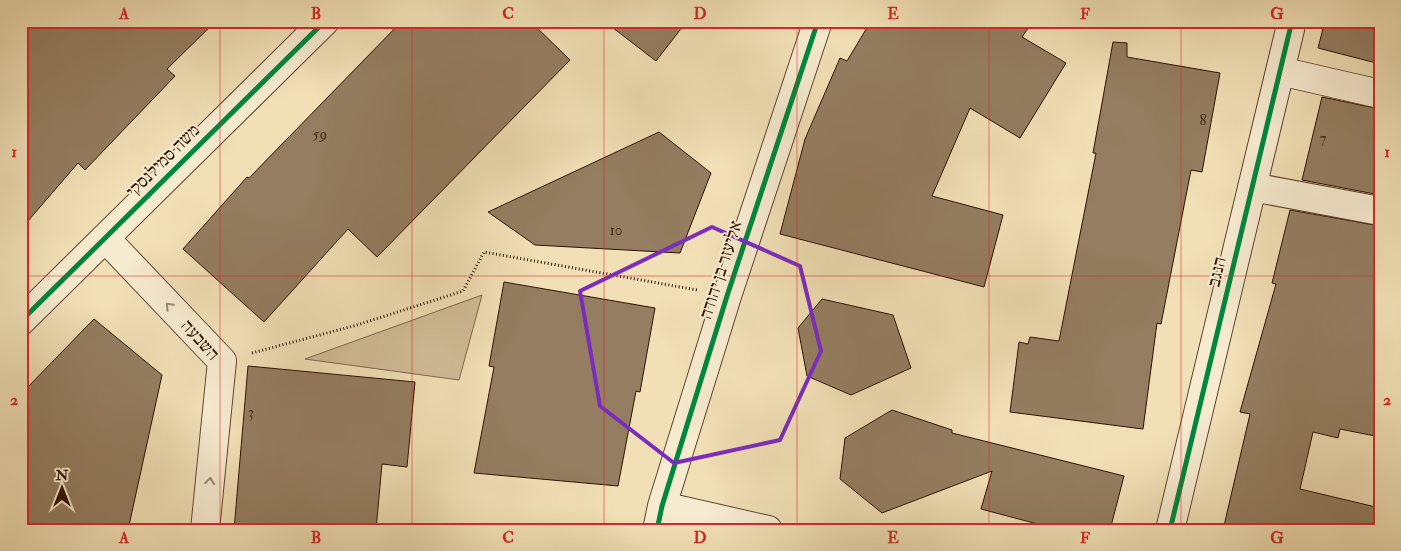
<svg xmlns="http://www.w3.org/2000/svg" width="1401" height="551" font-family="'IM FELL Double Pica','Frank Ruhl Libre',serif">
  <style>
    .green { fill: #d0bc97; stroke: #80674d }
    .building { fill: #947d60; stroke: #2f1203 }
    .lines { fill: none; stroke-linecap: round; stroke-linejoin: round }
    .minor-casing { stroke: #604530; stroke-width: 30 }
    .path { stroke: #2f1203; stroke-width: 3; stroke-dasharray: 1 2.5; stroke-linecap: butt }
    .minor { stroke: #f6eacf; stroke-width: 28 }
    .cycleway-casing { stroke: #f6eacf; stroke-width: 8 }
    .cycleway { stroke: #00873e; stroke-width: 5 }
    .oneway { stroke: #9c8973 }
    .marked { fill: none; stroke: #7b2cbf; stroke-width: 4; stroke-linejoin: round }
    .grid { fill: none; stroke: #d62828; stroke-width: 1; stroke-opacity: 0.55 }
    .labels { text-anchor: middle; dominant-baseline: central; stroke-width: 4; stroke-linejoin: round; paint-order: stroke }
    .number-label { font-size: 15px; fill: #482d1a }
    .street-label { font-size: 18px; fill: #2f1203; stroke: #f6eacf }
    .neatline { fill: none; stroke: #d62828; stroke-width: 2 }
    .grid-label { font-size: 16px; text-anchor: middle; font-weight: bold; fill: #d62828 }
  </style>
  <rect width="100%" height="100%" fill="#f1dfb5"/>
  <filter id="stains"><feTurbulence type="fractalNoise" baseFrequency=".004" numOctaves="4"/><feColorMatrix values="0 0 0 0 .2 0 0 0 0 .09 0 0 0 0 .02 0 0 0 .5 -.17"/></filter>
  <radialGradient id="worn" r=".72"><stop offset=".6" stop-color="#630" stop-opacity="0"/><stop offset="1" stop-color="#630" stop-opacity=".3"/></radialGradient>
  <!-- green -->
  <path class="green" d="M 482,295 L 459,380 L 305,359 Z"/>
  <!-- building -->
  <path class="building" d="M 21,21 L 216,21 L 167,69 L 175,76 L 85,170 L 78,163 L 21,229 Z
    M 402,21 L 530,21 L 570,60 L 377,257 L 348,229 L 264,322 L 183,249 L 247,177 L 249,178 Z
    M 604,21 L 687,21 L 656,61 Z
    M 871,21 L 1033,21 L 1022,37 L 1066,63 L 1020,138 L 970,108 L 932,196 L 1003,215 L 984,287 L 780,234 L 805,139 L 840,58 L 847,61 Z
    M 1325,21 L 1380,21 L 1380,64 L 1318,48 Z
    M 1113,42 L 1127,43 L 1127,57 L 1220,73 L 1202,172 L 1191,170 L 1161,324 L 1157,323 L 1143,429 L 1010,412 L 1019,342 L 1028,344 L 1030,337 L 1059,341 L 1096,153 L 1093,153 Z
    M 1322,97 L 1380,109 L 1380,195 L 1302,180 Z
    M 659,132 L 711,173 L 680,253 L 535,245 L 488,212 Z
    M 1290,210 L 1380,226 L 1380,437 L 1340,429 L 1338,438 L 1313,432 L 1300,489 L 1380,508 L 1380,530 L 1223,530 L 1250,414 L 1240,412 L 1276,284 L 1272,283 Z
    M 504,282 L 655,308 L 640,392 L 636,391 L 618,486 L 474,473 L 494,367 L 489,366 Z
    M 822,299 L 893,315 L 911,368 L 851,395 L 807,376 L 798,328 Z
    M 94,319 L 162,375 L 128,530 L 21,530 L 21,394 Z
    M 248,366 L 415,382 L 407,467 L 382,464 L 376,530 L 234,530 Z
    M 892,410 L 952,430 L 952,433 L 1124,476 L 1110,530 L 1060,530 L 981,509 L 992,471 L 882,513 L 840,479 L 845,438 Z"/>
  <g class="lines">
    <defs>
      <path id="minor" d="M 1280,71 L 1380,94
        M 1252,187 L 1380,211
        M 105,238 L 222,361 L 205,530
        M 21,321 L 325,21
        M 662,506 L 768,530
        M 657,530 L 662,506 L 727,296 L 818,21
        M 1170,530 L 1292,21"/>
    </defs>
    <!-- minor casing -->
    <use href="#minor" class="minor-casing"/>
    <!-- path -->
    <path class="path" d="M 252,353 L 357,325 L 463,291 L 484,252 L 697,290"/>
    <!-- minor -->
    <use href="#minor" class="minor"/>
    <defs>
      <path id="cycleway" d="M 21,321 L 325,21
        M 657,530 L 662,506 L 727,296 L 818,21
        M 1170,530 L 1292,21"/>
    </defs>
    <!-- cycleway casing -->
    <use href="#cycleway" class="cycleway-casing"/>
    <!-- cycleway -->
    <use href="#cycleway" class="cycleway"/>
  </g>
  <!-- one-way arrows -->
  <defs><path id="oneway-chevron" d="M-2-3.5L2.5 0L-2 3.5" fill="none" stroke-width="1.6" stroke-linecap="round" stroke-linejoin="round" transform="scale(1.25)"/></defs>
  <g class="oneway">
    <use href="#oneway-chevron" transform="translate(169 306) rotate(-134)"/>
    <use href="#oneway-chevron" transform="translate(210 481) rotate(-84)"/>
  </g>
  <!-- marked area -->
  <path class="marked" d="M 712,227 L 800,266 L 821,351 L 780,440 L 674,463 L 600,406 L 580,291 Z"/>
  <!-- grid -->
  <path class="grid" d="M 220,21 L 220,530M 412,21 L 412,530M 604,21 L 604,530M 797,21 L 797,530M 989,21 L 989,530M 1181,21 L 1181,530M 21,276 L 1380,276"/>
  <g class="labels">
    <!-- number labels -->
    <g class="number-label">
      <text x="1203" y="120">8</text>
      <text x="320" y="134">59</text>
      <text x="1323" y="138">7</text>
      <text x="616" y="230">10</text>
      <text x="251" y="412">3</text>
    </g>
    <!-- street labels -->
    <g class="street-label">
      <text transform="translate(163 161) rotate(-45)">משה סמילנסקי</text>
      <text transform="translate(721 270) rotate(-72)">אליעזר בן יהודה</text>
      <text transform="translate(1217 272) rotate(-77)">הנגב</text>
      <text transform="translate(200 340) rotate(48)">השבעה</text>
    </g>
  </g>
  <!-- margin -->
  <rect width="1401" height="551" fill="none" stroke="#f1dfb5" stroke-width="55"/>
  <!-- north arrow -->
  <g transform="translate(62 488)" stroke="#f6eacf" stroke-width="4" paint-order="stroke">
  <path d="M0-4L9 19L0 12L-9 19Z" fill="#2f1203"/>
  <text y="-8" font-size="14" font-weight="bold" text-anchor="middle" fill="#2f1203">N</text>
  </g>
  <rect x="28" y="28" width="1346" height="496" class="neatline"/>
  <g class="grid-label">
    <text x="124" y="19">A</text>
    <text x="316" y="19">B</text>
    <text x="508" y="19">C</text>
    <text x="700" y="19">D</text>
    <text x="893" y="19">E</text>
    <text x="1085" y="19">F</text>
    <text x="1277" y="19">G</text>
    <text x="14" y="157">1</text>
    <text x="1387" y="157">1</text>
    <text x="14" y="405">2</text>
    <text x="1387" y="405">2</text>
    <text x="124" y="543">A</text>
    <text x="316" y="543">B</text>
    <text x="508" y="543">C</text>
    <text x="700" y="543">D</text>
    <text x="893" y="543">E</text>
    <text x="1085" y="543">F</text>
    <text x="1277" y="543">G</text>
  </g>
  <rect width="100%" height="100%" filter="url(#stains)"/>
  <rect width="100%" height="100%" fill="url(#worn)"/>
</svg>
